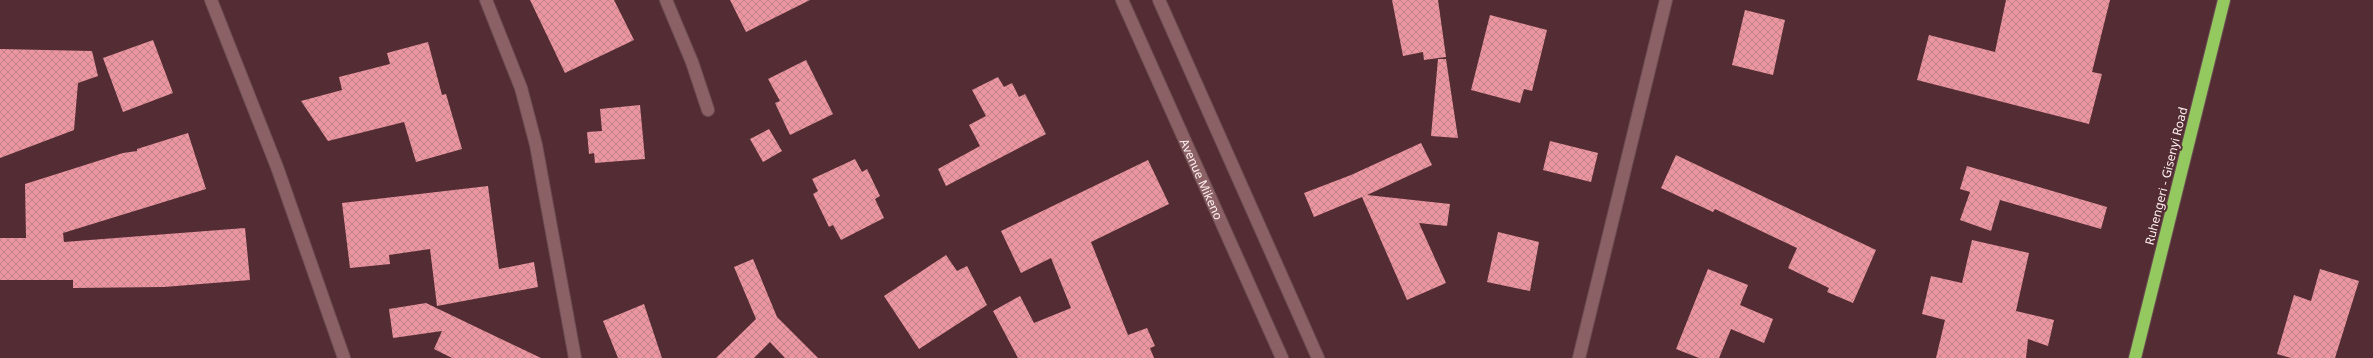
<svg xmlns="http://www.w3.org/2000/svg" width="2373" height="358" font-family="'Noto Sans',sans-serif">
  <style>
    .building { fill: url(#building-cross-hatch) }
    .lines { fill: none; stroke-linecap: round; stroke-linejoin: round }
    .minor-casing { stroke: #6b4d52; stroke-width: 14 }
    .highway-casing { stroke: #6b4d52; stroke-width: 14 }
    .minor { stroke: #8b6166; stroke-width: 12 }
    .highway { stroke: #94c960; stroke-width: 12 }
    .labels { text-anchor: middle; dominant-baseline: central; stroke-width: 4; stroke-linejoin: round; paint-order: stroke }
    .street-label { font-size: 12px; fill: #feeff0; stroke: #532d33 }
  </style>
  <defs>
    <pattern id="building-cross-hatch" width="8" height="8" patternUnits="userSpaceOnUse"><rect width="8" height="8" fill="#ea95a0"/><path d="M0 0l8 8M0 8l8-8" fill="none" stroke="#c2828a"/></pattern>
  </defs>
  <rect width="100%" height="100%" fill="#532d33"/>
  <!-- building -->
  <path class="building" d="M 530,0 L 614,0 L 634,40 L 565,73 Z
    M 730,0 L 810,0 L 746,32 Z
    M 1392,0 L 1438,0 L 1446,57 L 1424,60 L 1423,52 L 1403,56 Z
    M 2006,0 L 2110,0 L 2092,72 L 2102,74 L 2089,124 L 1917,80 L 1929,35 L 1995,52 Z
    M 1745,10 L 1785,20 L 1773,75 L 1732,65 Z
    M 1490,15 L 1547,30 L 1532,91 L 1524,89 L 1520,103 L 1471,90 Z
    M 153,40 L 173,93 L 123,112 L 103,58 Z
    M 428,42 L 442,95 L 446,94 L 462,149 L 416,162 L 404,122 L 328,141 L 301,101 L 342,90 L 339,77 L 390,64 L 387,53 Z
    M 0,49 L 92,51 L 98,76 L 78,83 L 74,130 L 0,158 Z
    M 1438,59 L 1446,59 L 1458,138 L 1431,136 Z
    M 806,60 L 833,114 L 790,135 L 775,103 L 780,101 L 768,79 Z
    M 998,77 L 1004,87 L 1012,83 L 1019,97 L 1025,94 L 1046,134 L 946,186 L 938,169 L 980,146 L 969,125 L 986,116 L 972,90 Z
    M 640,105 L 645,159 L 595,163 L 594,153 L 589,154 L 587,132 L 602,131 L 600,109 Z
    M 769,129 L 782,151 L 763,162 L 750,139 Z
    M 188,133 L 206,189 L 63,233 L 64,242 L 245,228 L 250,280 L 164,287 L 73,288 L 73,280 L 0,280 L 0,238 L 26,238 L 25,184 L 123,153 L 137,151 L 137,149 Z
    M 1550,141 L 1598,153 L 1591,182 L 1543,170 Z
    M 1421,143 L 1432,165 L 1367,195 L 1450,204 L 1447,226 L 1419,223 L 1446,283 L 1407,300 L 1362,197 L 1314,217 L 1304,193 L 1351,175 Z
    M 1676,155 L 1876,250 L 1853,303 L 1827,292 L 1829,288 L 1788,268 L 1797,248 L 1715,209 L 1713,212 L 1661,188 Z
    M 855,159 L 862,172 L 867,169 L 880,196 L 875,199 L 884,218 L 841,240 L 833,225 L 829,227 L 813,194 L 818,191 L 812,179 Z
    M 1148,160 L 1169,204 L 1091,242 L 1128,335 L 1147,328 L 1155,346 L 1150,348 L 1154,358 L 1018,358 L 993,311 L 1020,296 L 1034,323 L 1071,308 L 1051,258 L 1021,273 L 1001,231 Z
    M 1967,166 L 2107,207 L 2101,229 L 2000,200 L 1991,231 L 1960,220 L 1970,192 L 1960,189 Z
    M 488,186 L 499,269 L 534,262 L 538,287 L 437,306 L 430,249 L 389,255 L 390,264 L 350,268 L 342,203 Z
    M 1498,232 L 1539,242 L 1530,291 L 1487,282 Z
    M 1972,240 L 2029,253 L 2016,311 L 2054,320 L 2048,346 L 2028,339 L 2026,358 L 1936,358 L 1945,320 L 1922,314 L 1931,276 L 1962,283 Z
    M 946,255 L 957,271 L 967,266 L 987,305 L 919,349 L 884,296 Z
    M 753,259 L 777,317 L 818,358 L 785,358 L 770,342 L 754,358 L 716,358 L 756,319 L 734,267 Z
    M 1708,269 L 1748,285 L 1740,305 L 1773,319 L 1764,343 L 1731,329 L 1719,358 L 1699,358 L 1676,349 Z
    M 2320,269 L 2359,281 L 2335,358 L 2291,358 L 2277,354 L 2294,295 L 2311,301 Z
    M 426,303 L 476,327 L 541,358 L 452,358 L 434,349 L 442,331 L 393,338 L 389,309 Z
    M 644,304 L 662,358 L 618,358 L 603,321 Z"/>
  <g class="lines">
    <defs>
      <g id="minor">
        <path d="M 211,0 L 277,167 L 344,358"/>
        <path d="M 486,0 L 521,88 L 536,145 L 575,358"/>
        <path d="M 666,0 L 692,62 L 708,110"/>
        <path id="s1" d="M 1122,0 L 1282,358"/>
        <path d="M 1159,0 L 1318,358"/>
        <path d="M 1579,358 L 1666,0"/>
      </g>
      <path id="highway" d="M 2135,358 L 2224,0"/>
    </defs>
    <!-- minor casing -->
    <use href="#minor" class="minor-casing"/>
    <!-- highway casing -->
    <use href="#highway" class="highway-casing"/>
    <!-- minor -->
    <use href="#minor" class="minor"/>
    <!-- highway -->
    <use href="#highway" class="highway"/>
  </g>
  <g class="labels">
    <!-- street labels -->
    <g class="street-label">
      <text transform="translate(2166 176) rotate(-76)">Ruhengeri - Gisenyi Road</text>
      <text stroke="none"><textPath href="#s1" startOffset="196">Avenue Mikeno</textPath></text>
    </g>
  </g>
</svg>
